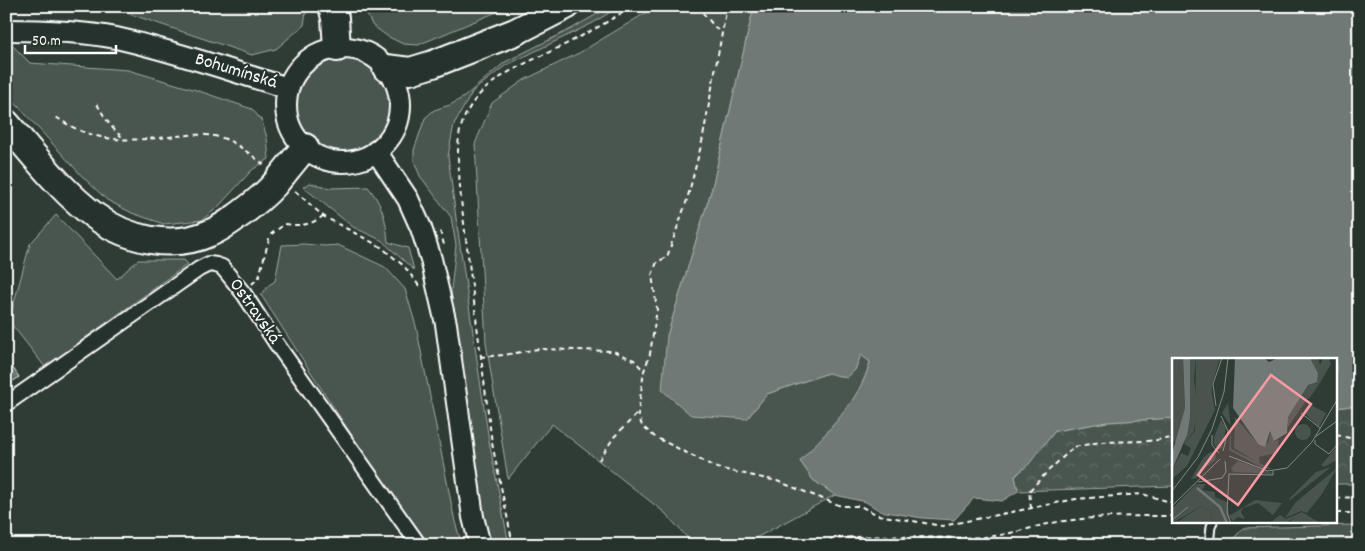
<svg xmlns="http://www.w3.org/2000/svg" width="1365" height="551" font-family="Dekko,sans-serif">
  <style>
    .green { fill: #4a544f; stroke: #a4aaa7 }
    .forest { fill: url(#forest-crowns); stroke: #a4aaa7 }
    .water { fill: #707975; stroke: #a9afac }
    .building { fill: url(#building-cross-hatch); stroke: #fff }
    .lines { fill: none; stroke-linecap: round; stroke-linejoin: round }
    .lane-casing { stroke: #fff; stroke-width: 11 }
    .street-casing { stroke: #fff; stroke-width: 18 }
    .secondary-casing { stroke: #fff; stroke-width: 24 }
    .highway-casing { stroke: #fff; stroke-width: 30 }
    .path { stroke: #fff; stroke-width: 2; stroke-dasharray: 5 4; stroke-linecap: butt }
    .lane { stroke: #26332d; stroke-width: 7 }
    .street { stroke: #26332d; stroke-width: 14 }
    .secondary { stroke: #26332d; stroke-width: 20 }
    .highway { stroke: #26332d; stroke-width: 26 }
    .highway-bridge-casing { stroke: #fff; stroke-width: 30; stroke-linecap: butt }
    .highway-bridge { stroke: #26332d; stroke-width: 26 }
    .labels { text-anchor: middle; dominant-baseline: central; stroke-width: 4; stroke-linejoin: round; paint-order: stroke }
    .street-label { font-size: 19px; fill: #fff; stroke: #26332d }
    .inset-river { fill: none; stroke: #707975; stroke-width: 2.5 }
    .inset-road { fill: none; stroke: #828986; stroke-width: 1 }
    .view { fill: #ff9aa2; fill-opacity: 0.15; stroke: #ff9aa2; stroke-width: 2.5 }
    .inset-edge { fill: none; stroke: #fff; stroke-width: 2.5 }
  </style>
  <defs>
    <pattern id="forest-crowns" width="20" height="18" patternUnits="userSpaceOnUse" patternTransform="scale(1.25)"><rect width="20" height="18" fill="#4a544f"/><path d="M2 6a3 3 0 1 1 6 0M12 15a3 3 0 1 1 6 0" fill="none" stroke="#656e69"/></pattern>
    <pattern id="building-cross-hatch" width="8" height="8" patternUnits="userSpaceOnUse" patternTransform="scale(1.25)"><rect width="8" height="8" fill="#5b6661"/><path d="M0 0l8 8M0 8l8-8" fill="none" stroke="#747d79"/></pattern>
  </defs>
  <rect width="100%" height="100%" fill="#2f3b35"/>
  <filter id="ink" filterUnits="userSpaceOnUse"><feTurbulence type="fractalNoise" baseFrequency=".02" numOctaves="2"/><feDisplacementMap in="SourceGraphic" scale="10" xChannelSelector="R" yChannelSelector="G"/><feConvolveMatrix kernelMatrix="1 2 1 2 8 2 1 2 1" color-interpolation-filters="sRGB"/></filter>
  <g filter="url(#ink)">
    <!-- green -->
    <path class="green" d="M 106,6 L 307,6 L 304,25 L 276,49 L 252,55 Z
      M 363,6 L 511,6 L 418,45 L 403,44 L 387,36 L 372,25 Z
      M 611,6 L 620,6 L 593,23 L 505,66 L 473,91 L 454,124 L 448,156 L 456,218 L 489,441 L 509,545 L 488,545 L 469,432 L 451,290 L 456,245 L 451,217 L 420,176 L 414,161 L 414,150 L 425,118 L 434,110 L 450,105 L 464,97 L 505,62 L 571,29 Z
      M 657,6 L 754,6 L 712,188 L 667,336 L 747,419 L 767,394 L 828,373 L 855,370 L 861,354 L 870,362 C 859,403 828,431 800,461 L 813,480 L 835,495 L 743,545 L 694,545 L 665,513 L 552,424 L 508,479 L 486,343 L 475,144 L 492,103 L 524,80 L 579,53 Z
      M 6,46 L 13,46 L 30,63 L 128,70 L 196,90 L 252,109 L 262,121 L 267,138 L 269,159 L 252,170 L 218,207 L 202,220 L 164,224 L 132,213 L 107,200 L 82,176 L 6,93 Z
      M293 105a49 49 0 1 1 98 0a49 49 0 1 1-98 0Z
      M 310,183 L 330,188 L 368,187 C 383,205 386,220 388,242 L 408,248 L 414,270 L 381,240 L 353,227 L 303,187 Z
      M 56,215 L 117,279 L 138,260 L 184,260 L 188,264 L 45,367 L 9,321 L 30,244 Z
      M 304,244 L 325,246 L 338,245 L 385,267 L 405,289 L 416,326 L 455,522 L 462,545 L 427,545 L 356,442 L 261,295 L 269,285 L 275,281 L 282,245 Z
      M 1354,525 L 1359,545 L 1228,545 L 1243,528 Z"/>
    <!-- forest -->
    <path class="forest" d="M 1359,405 L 1359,484 L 1336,484 L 1336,408 Z
      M 1174,418 L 1174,486 L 1018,491 L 1015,477 L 1029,463 L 1055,431 L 1107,422 Z"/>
    <!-- water -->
    <path class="water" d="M 754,6 L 1359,6 L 1359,405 L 1336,408 L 1336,360 L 1174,360 L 1174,418 L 1107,422 L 1055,431 L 1029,464 L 1015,476 L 1018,491 L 1002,501 L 974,498 L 954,520 L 922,518 L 880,511 L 866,502 L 835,495 L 813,480 L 800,461 C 827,431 859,403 870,362 L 861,355 L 855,370 L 847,378 L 828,373 L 767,394 L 747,419 L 691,415 L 662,390 L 667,336 L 712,188 Z"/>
    <!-- building -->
    <path class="building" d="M 6,358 L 19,377 L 6,386 Z"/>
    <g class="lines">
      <defs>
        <path id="lane" d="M 1209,545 L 1211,526 L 1213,522"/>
        <path id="street" d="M 6,404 L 199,269 L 209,264 L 216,265 L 222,267 L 227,273 L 244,294 L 276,343 L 419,545"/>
        <path id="secondary" d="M 6,30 C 43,30 80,31 116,38 C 175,51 231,71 288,88
          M286 105a57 57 0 1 1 114 0a57 57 0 1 1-114 0Z
          M 376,151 L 408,199 L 421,228 L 431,259 L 446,324 L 473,517 L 480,545"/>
        <path id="highway" d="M 332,6 L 335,18 L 337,48
          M 386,68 L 410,71 L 433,64 L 515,32 L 566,6
          M 6,123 C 34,155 61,191 95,216 C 128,240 172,250 210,233 C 222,228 232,220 242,213 C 254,204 264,196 274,185
          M 283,174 L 305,147"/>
      </defs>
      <!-- lane casing -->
      <use href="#lane" class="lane-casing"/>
      <!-- street casing -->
      <use href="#street" class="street-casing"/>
      <!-- secondary casing -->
      <use href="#secondary" class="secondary-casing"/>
      <!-- highway casing -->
      <use href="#highway" class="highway-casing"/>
      <!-- path -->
      <path class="path" d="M 697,6 L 720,33
        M 727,6 L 702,142 L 687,200 L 667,257 L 657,262 L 652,275 L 657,309 L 650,354 L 644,371 L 638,413 L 642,426 L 655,437 L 717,468 L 777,481 L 841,506 L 860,506 L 878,515 L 942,526 L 1076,499 L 1142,494 L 1174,503
        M 97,104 C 105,118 112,130 125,139
        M 56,117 C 95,144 125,141 169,137 C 186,135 202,133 219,137 C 233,140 253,156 264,165
        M 295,191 L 323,216 L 381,247 L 404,266 L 420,287
        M 440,231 L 445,248
        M 252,284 L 259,277 L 270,235 L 285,224 C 300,226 310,226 323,216
        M 480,357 L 504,355 L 538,349 L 613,351 L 634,360 L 644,371
        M 1336,435 L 1359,440
        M 599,460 L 614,437 L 637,414
        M 1336,498 L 1359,497
        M 1031,508 L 1029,491 L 1049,470 L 1074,447 L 1100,442 L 1148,441 L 1174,438
        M 1336,513 L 1359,513
        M 513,545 L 492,443 L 461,200 L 458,158 C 458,147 458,135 462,124 C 476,80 524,65 562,46 C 586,34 610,21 632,6
        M 803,545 C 862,529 925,541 985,537 C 1008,535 1030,528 1052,523 C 1092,516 1133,516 1174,516"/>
      <!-- lane -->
      <use href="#lane" class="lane"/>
      <!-- street -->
      <use href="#street" class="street"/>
      <!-- secondary -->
      <use href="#secondary" class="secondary"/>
      <!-- highway -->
      <use href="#highway" class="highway"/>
      <defs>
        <path id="highway-bridge" d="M 274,185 L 283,174"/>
      </defs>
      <!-- highway-bridge casing -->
      <use href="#highway-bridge" class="highway-bridge-casing"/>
      <!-- highway-bridge -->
      <use href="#highway-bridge" class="highway-bridge"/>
    </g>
  </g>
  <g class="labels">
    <!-- street labels -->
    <g class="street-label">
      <text transform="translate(236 72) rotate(17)">Bohumínská</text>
      <text transform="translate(254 312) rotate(55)">Ostravská</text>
    </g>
  </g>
  <!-- overview -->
  <g transform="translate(1172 358)">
    <rect width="165" height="165" fill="#2f3b35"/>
    <path d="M 24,0 L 48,0 L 39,30 L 43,52 L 15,108 L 0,121 L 0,112 L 9,95 L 16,98 L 19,90 L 12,86 L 23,73 ZM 144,24 L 146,28 L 137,41 L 130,35 L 136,27 ZM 56,45 L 59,70 L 59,91 L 100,111 L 92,111 L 57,92 L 59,68 L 50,55 ZM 137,46 L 154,55 L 147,69 L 131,54 ZM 63,59 L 86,86 L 96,85 L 99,73 L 102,83 L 107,82 L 105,95 L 87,99 L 88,106 L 62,90 ZM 49,62 L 54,69 L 50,90 L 47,91 L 42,87 L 42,79 ZM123 74a8 8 0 1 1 16 0a8 8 0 1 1-16 0ZM 38,94 L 44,96 L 43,102 L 26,115 L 25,120 L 19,121 L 31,100 ZM 66,103 L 100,115 L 100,116 L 61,114 L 59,110 ZM 83,142 L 110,145 L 101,157 L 86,145 L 71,150 L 69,154 L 73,161 L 66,159 L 61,163 L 57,158 ZM 29,148 L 38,153 L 41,165 L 4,165 Z" fill="#4a544f"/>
    <path d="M 0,0 L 11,0 L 13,50 L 5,83 L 0,85 ZM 18,0 L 24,0 L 22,21 L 25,50 L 22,73 L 12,86 L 18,60 ZM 138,0 L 146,0 L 148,7 L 151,0 L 157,0 L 159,6 L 146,28 L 144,24 L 146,15 ZM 36,16 L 41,16 L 39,44 L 33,43 L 33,19 ZM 130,35 L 136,40 L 116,69 L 114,63 ZM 165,89 L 165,102 L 152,109 L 149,107 ZM 159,109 L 118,142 L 117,141 L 144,114 ZM 165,110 L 150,136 L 135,155 L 129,153 L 113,160 L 123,145 ZM 24,126 L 34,126 L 30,132 L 43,134 L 43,139 L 55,144 L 59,165 L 41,165 L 38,153 L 29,148 L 1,165 L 0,151 ZM 130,154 L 148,165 L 117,165 L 122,160 L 114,165 L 98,165 L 108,157 L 114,161 Z" fill="#4a544f"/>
    <path d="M 11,0 L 18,0 L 18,60 L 15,77 L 0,112 L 0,96 L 13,50 ZM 63,0 L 92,0 L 97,4 L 107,0 L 138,0 L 146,15 L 145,24 L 136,27 L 116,59 L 115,75 L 102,83 L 98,73 L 93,89 L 86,86 L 61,50 Z" fill="#707975"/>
    <path class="inset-river" d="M 25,130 L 48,149 L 55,165"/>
    <path class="inset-road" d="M 44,48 L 41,26 L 50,0M 129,55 L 148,70M 49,58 L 56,73 L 51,93M 40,77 L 40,87 L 47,95M 143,79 L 165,63M 143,82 L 143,86 L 157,96 L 165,87M 57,98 L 96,113 L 115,110 L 140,84 L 165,42M 26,124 L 50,120 L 54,114 L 53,103M 0,133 L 26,99 L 40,71 L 52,34 L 56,0M 0,148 L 48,101M 0,162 L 16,149M 59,165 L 55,155 L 57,116 L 101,117 L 101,113"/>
    <path class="view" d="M 99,17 L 139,46 L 66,147 L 26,117 Z"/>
    <rect width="165" height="165" class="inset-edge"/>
  </g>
  <!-- margin -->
  <rect width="1365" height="551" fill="none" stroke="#26332d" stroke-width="25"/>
  <rect x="12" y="12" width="1340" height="526" fill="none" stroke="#fff" stroke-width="2" filter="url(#ink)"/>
  <!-- scale -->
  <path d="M25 45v8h91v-8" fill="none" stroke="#ffffff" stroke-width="2.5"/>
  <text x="32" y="45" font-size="15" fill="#ffffff" stroke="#26332d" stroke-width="4" paint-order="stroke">50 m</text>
</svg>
